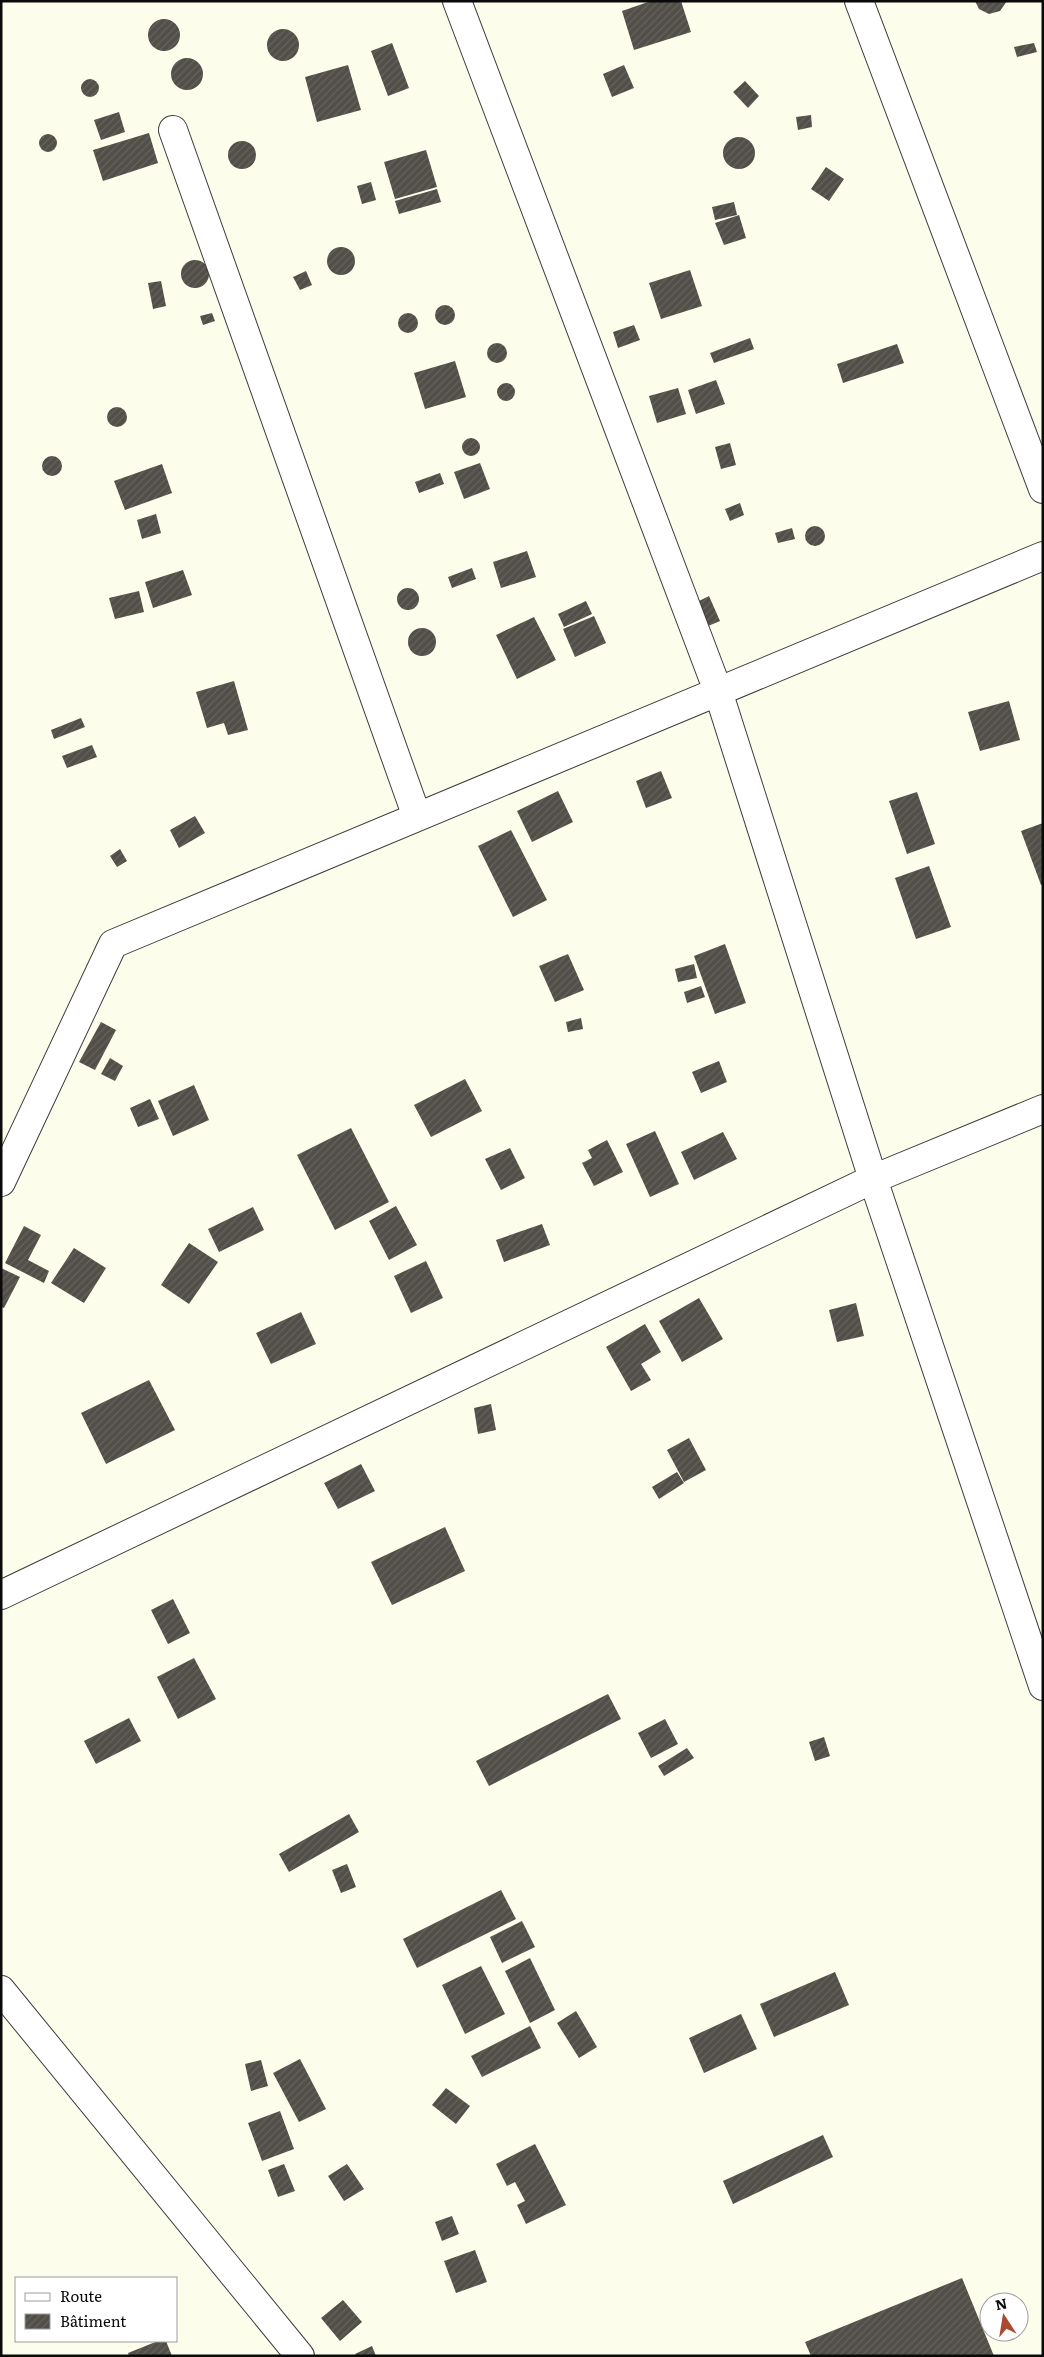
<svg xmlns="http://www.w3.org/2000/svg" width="1044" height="2357" font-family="Literata,serif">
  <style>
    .building { fill: url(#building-hatch) }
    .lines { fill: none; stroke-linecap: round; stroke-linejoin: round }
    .minor-casing { stroke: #3d3d3d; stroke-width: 30 }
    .minor { stroke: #fff; stroke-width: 28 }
  </style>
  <defs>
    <pattern id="building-hatch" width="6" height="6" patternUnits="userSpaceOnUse" patternTransform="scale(1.25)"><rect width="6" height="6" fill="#524e48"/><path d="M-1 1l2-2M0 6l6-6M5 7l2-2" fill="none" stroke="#66635e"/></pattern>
  </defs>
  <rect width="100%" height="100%" fill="#fcfdea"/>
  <!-- building -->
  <path class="building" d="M 651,1 L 681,1 L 691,32 L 634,50 L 622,11 Z
    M 975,1 L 1007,1 L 1000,11 L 989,14 L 979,9 Z
    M148 35a16 16 0 1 1 32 0a16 16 0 1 1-32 0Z
    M267 45a16 16 0 1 1 32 0a16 16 0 1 1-32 0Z
    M 392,43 L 409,88 L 388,96 L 371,51 Z
    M 1034,43 L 1037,52 L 1017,57 L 1014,47 Z
    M171 74a16 16 0 1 1 32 0a16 16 0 1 1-32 0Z
    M 348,65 L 361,110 L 317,122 L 305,77 Z
    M 624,65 L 634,88 L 612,97 L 603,74 Z
    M81 88a9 9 0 1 1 18 0a9 9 0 1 1-18 0Z
    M 745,81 L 759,96 L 748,108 L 733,92 Z
    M 119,112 L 125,132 L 101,140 L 94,120 Z
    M 811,115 L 812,127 L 798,130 L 796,117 Z
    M 149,133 L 158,163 L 103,181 L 93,150 Z
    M39 143a9 9 0 1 1 18 0a9 9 0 1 1-18 0Z
    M723 153a16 16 0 1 1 32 0a16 16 0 1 1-32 0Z
    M228 155a14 14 0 1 1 28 0a14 14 0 1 1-28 0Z
    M 426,150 L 437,187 L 395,199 L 384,162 Z
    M 826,167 L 844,179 L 829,201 L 811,189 Z
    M 371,182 L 376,200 L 362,204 L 357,186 Z
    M 437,189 L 441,202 L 399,214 L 395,201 Z
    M 734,202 L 737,215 L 715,220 L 712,207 Z
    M 739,215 L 746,238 L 724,245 L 715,223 Z
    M327 261a14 14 0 1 1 28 0a14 14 0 1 1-28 0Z
    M181 274a14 14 0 1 1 28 0a14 14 0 1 1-28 0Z
    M 690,270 L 702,306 L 661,319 L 649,283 Z
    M 306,271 L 312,285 L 300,290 L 293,277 Z
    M 161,281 L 166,306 L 153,309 L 148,283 Z
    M435 315a10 10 0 1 1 20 0a10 10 0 1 1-20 0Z
    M398 323a10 10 0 1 1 20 0a10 10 0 1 1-20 0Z
    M 212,313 L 215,321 L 203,325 L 200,316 Z
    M 634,325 L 640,340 L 618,348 L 613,332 Z
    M 750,338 L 754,349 L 714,363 L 710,353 Z
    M487 353a10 10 0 1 1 20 0a10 10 0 1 1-20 0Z
    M 897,344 L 904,363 L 843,383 L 837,364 Z
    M 455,361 L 466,397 L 425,409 L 414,373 Z
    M 716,380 L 725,404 L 696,414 L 688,390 Z
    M497 392a9 9 0 1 1 18 0a9 9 0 1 1-18 0Z
    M 678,388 L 686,414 L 657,423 L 649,396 Z
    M107 417a10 10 0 1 1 20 0a10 10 0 1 1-20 0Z
    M462 447a9 9 0 1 1 18 0a9 9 0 1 1-18 0Z
    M 730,443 L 736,465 L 721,469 L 715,447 Z
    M42 466a10 10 0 1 1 20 0a10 10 0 1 1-20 0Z
    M 480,463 L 490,489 L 464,499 L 454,472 Z
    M 162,464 L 172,493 L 125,510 L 114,481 Z
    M 440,473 L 444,484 L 419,493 L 415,482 Z
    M 740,503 L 744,515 L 730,521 L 725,509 Z
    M 156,514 L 161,533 L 142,539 L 137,520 Z
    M805 536a10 10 0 1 1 20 0a10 10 0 1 1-20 0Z
    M 792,528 L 795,539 L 778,543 L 775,533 Z
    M 527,551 L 536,577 L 501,588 L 493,562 Z
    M 472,568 L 476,579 L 452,588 L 448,577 Z
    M 183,570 L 192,595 L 153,608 L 145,582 Z
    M397 599a11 11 0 1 1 22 0a11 11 0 1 1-22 0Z
    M 139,591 L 144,612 L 115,619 L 109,598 Z
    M 709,596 L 720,621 L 701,629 L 691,605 Z
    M 586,601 L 592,614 L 564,627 L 558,614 Z
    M 594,616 L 606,643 L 575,657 L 563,629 Z
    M 534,617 L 556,660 L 517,679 L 496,635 Z
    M408 642a14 14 0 1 1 28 0a14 14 0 1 1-28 0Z
    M 234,681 L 248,730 L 228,735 L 224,723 L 207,728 L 196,692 Z
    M 1009,701 L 1020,740 L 980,751 L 968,712 Z
    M 81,718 L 85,727 L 54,739 L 51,730 Z
    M 92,745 L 97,757 L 67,768 L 62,756 Z
    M 661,771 L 672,798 L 646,808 L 636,781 Z
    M 558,791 L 573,822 L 532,842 L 517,811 Z
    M 917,792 L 935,844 L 907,854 L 889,801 Z
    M 195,816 L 205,833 L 179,848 L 170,830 Z
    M 1043,823 L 1043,885 L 1041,885 L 1021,831 Z
    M 511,830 L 547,900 L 513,917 L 478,846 Z
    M 120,849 L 127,861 L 117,867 L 110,856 Z
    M 929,866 L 951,927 L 916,939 L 895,878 Z
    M 725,944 L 746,1003 L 715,1014 L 694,956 Z
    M 568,954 L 584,990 L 555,1002 L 539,966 Z
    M 694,964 L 697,978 L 678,982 L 675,969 Z
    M 701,986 L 705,997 L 687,1003 L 684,992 Z
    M 581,1018 L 583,1029 L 568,1032 L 566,1022 Z
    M 101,1022 L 116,1030 L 95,1070 L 79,1062 Z
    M 110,1058 L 123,1066 L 115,1081 L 101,1074 Z
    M 719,1061 L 727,1082 L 701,1093 L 692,1072 Z
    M 465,1079 L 482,1111 L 431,1137 L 414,1105 Z
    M 194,1085 L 209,1120 L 173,1136 L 158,1101 Z
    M 150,1099 L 159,1119 L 138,1127 L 130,1108 Z
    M 351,1128 L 389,1202 L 335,1230 L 297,1155 Z
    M 655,1131 L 679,1184 L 650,1197 L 626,1144 Z
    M 723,1132 L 737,1159 L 694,1180 L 681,1152 Z
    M 607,1140 L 623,1172 L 594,1186 L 582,1163 L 592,1158 L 588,1150 Z
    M 510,1148 L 525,1178 L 501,1190 L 485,1159 Z
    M 396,1206 L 417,1245 L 389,1260 L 369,1221 Z
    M 253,1207 L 264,1230 L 219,1252 L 208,1229 Z
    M 542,1224 L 550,1245 L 504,1262 L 496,1240 Z
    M 24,1226 L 41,1235 L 28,1260 L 49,1271 L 44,1283 L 5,1263 Z
    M 189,1243 L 218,1262 L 189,1304 L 161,1285 Z
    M 74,1248 L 106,1268 L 84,1303 L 51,1283 Z
    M 426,1261 L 443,1298 L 411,1313 L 394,1276 Z
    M 1,1268 L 20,1277 L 4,1308 L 1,1307 Z
    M 699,1298 L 723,1339 L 682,1362 L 659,1321 Z
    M 856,1303 L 864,1336 L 837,1342 L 829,1310 Z
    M 301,1312 L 316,1344 L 271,1364 L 256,1333 Z
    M 645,1324 L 661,1352 L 641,1364 L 651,1380 L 631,1391 L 606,1347 Z
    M 149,1380 L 175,1430 L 106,1464 L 81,1413 Z
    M 491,1404 L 496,1430 L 478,1434 L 474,1408 Z
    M 689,1438 L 706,1470 L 684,1482 L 667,1450 Z
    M 361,1464 L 375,1491 L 338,1509 L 324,1483 Z
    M 677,1472 L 684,1483 L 659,1499 L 652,1487 Z
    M 445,1527 L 465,1571 L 392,1605 L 371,1562 Z
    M 173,1599 L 190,1633 L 168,1644 L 151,1610 Z
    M 194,1658 L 216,1699 L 178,1719 L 157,1677 Z
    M 608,1694 L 621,1719 L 489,1786 L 476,1761 Z
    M 129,1718 L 141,1741 L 96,1764 L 84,1741 Z
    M 665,1719 L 678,1744 L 651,1758 L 638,1733 Z
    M 824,1737 L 830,1756 L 815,1761 L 809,1742 Z
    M 687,1748 L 694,1758 L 664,1776 L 658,1766 Z
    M 349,1814 L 359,1832 L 289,1872 L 279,1854 Z
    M 347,1864 L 356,1887 L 341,1893 L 332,1870 Z
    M 501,1890 L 516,1919 L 417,1968 L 403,1939 Z
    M 522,1921 L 535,1947 L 502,1963 L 490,1937 Z
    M 530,1958 L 555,2010 L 530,2023 L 505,1971 Z
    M 481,1966 L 505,2014 L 465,2034 L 442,1985 Z
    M 835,1972 L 849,2005 L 774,2037 L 760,2004 Z
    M 576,2011 L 597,2047 L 579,2058 L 557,2023 Z
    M 741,2014 L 757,2049 L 704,2073 L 689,2038 Z
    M 530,2026 L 541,2048 L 482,2077 L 471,2056 Z
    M 300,2059 L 326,2109 L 299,2122 L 273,2073 Z
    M 261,2060 L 268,2086 L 251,2091 L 245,2064 Z
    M 446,2088 L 470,2106 L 456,2124 L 432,2105 Z
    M 280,2111 L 294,2149 L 262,2161 L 248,2123 Z
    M 823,2135 L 833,2157 L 733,2204 L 723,2181 Z
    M 535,2144 L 566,2205 L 526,2224 L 517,2205 L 525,2201 L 515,2182 L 507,2186 L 496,2164 Z
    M 284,2164 L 295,2191 L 278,2197 L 268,2170 Z
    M 347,2164 L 364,2189 L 344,2201 L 328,2176 Z
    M 452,2216 L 459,2234 L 442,2241 L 435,2222 Z
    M 475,2250 L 487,2282 L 456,2293 L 444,2261 Z
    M 962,2278 L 994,2356 L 811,2356 L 805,2342 Z
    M 343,2300 L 362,2322 L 340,2341 L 321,2318 Z
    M 158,2341 L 166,2341 L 172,2356 L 129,2356 L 128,2353 Z
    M 372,2346 L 376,2356 L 356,2356 L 355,2354 Z"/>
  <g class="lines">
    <defs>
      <path id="minor" d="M 457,1 L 718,691 L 873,1179 L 1043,1686
        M 859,1 L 1043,489
        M 173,130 L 417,817
        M 1,1182 L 113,944 L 1043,556
        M 1,1595 L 873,1179 L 1043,1109
        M 1,1990 L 300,2356"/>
    </defs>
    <!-- minor casing -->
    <use href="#minor" class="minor-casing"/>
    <!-- minor -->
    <use href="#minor" class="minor"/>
  </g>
  <!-- border -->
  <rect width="1044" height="2357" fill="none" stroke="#0a0a0a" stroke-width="5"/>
  <!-- legend -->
  <rect x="15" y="2277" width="162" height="65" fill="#ffffff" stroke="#9d9d9d"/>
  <rect x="25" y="2293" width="25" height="8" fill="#ffffff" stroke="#9d9d9d"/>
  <text x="60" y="2302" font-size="15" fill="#0a0a0a">Route</text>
  <rect x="25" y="2314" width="25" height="15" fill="url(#building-hatch)" stroke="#9d9d9d"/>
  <text x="60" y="2327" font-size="15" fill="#0a0a0a">Bâtiment</text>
  <!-- north arrow -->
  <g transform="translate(1004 2317) rotate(348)"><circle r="24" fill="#ffffff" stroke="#9d9d9d"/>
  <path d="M0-4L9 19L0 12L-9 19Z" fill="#ab4a32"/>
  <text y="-8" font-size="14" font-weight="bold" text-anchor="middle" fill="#0a0a0a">N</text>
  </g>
</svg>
